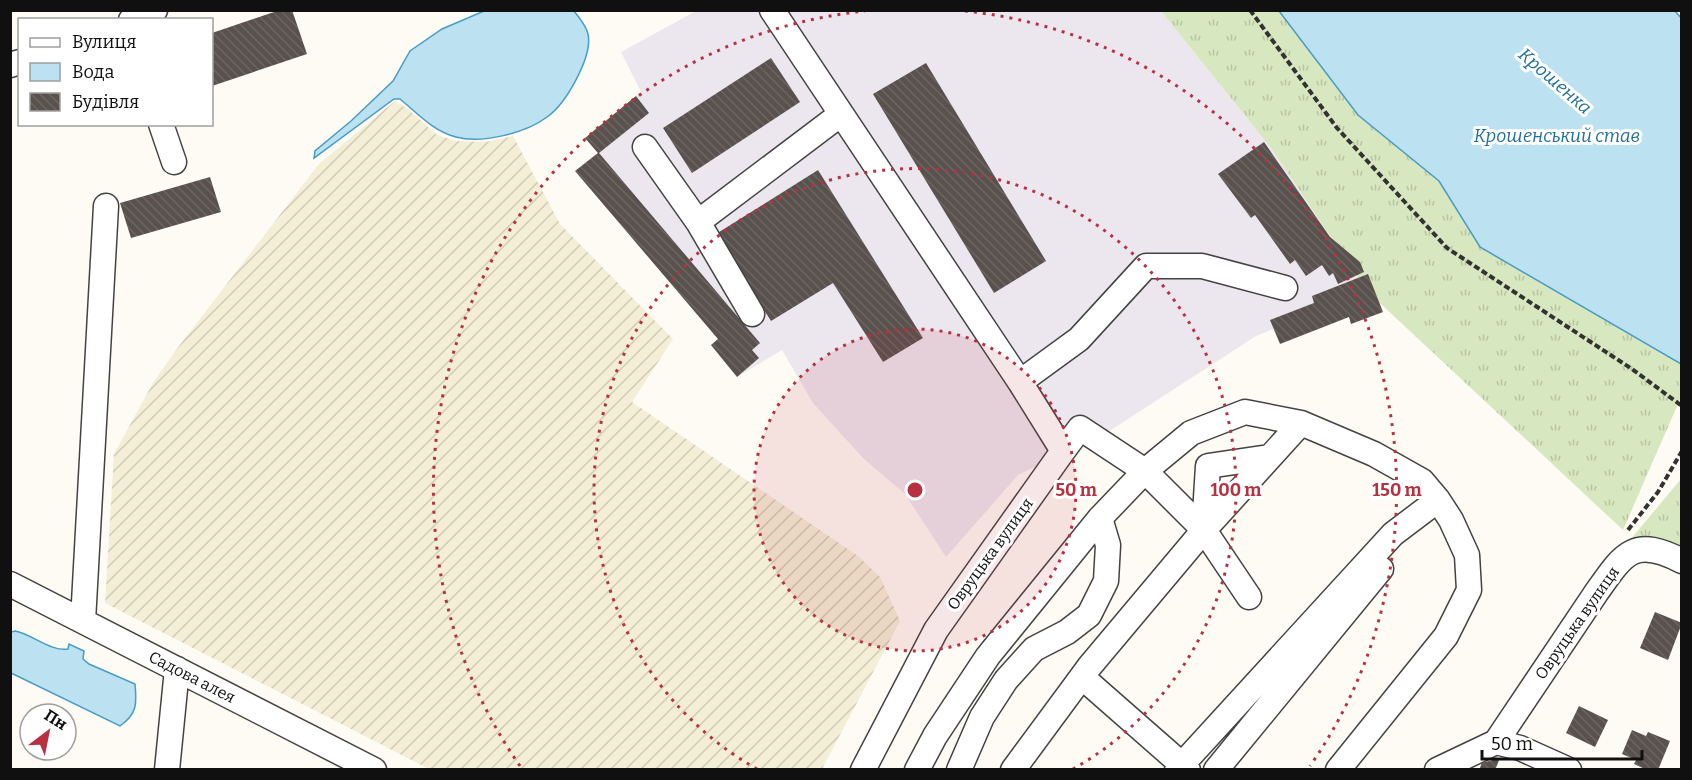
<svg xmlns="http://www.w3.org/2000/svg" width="1692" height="780" font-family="Bitter,serif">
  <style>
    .industrial { fill: #ece6ee }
    .farmland { fill: url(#farmland-furrows) }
    .grass { fill: url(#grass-tufts) }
    .water { fill: #bce2f2; stroke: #489cc4; stroke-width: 1.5 }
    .building { fill: url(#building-back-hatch) }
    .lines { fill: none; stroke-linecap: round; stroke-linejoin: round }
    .minor-casing { stroke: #434343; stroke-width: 27 }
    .path { stroke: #323232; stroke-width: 4; stroke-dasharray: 6 3; stroke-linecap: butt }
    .minor { stroke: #fff; stroke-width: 24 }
    .ring { fill: none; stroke: #b83141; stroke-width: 3; stroke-dasharray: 3 6 }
    .labels { text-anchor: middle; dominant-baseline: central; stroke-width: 6; stroke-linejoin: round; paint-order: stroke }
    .street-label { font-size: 16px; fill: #101010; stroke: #fff }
    .water-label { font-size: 18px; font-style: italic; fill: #216f9b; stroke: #fff }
    .centre { fill: #b83141; stroke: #fff; stroke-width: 3 }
    .ring-label { font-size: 18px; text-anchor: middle; font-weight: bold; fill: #b83141; stroke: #fff; stroke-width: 6; stroke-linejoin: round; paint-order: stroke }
  </style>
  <defs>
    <pattern id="farmland-furrows" width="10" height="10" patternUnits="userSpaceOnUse" patternTransform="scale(1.5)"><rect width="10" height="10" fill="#f3eed5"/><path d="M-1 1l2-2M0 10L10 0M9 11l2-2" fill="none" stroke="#cfcbb6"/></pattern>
    <pattern id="grass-tufts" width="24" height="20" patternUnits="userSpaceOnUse" patternTransform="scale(1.5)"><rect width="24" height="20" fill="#d7e7bf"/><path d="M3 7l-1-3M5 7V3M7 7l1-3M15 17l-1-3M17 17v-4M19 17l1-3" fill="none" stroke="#b8c5a3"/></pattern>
    <pattern id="building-back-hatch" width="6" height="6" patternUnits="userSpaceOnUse" patternTransform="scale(1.5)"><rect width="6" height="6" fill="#58514d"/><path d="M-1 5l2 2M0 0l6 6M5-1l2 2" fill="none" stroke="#6b6562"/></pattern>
  </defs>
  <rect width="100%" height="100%" fill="#fefbf4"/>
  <!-- industrial -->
  <path class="industrial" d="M 696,11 L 1161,11 L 1271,148 L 1367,291 L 1256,336 L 1111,430 L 1018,475 L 946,557 L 905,494 L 864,459 L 813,403 L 782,350 L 737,377 L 711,345 L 718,339 L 575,171 L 597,153 L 585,138 L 641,92 L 621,52 Z"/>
  <!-- farmland -->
  <path class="farmland" d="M 395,101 L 408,109 L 437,135 L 456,141 L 486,142 L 513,136 L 560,224 L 673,339 L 632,402 L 858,556 L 880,577 L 900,621 L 822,769 L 429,769 L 105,603 L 114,454 L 153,383 L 176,350 L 319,164 Z"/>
  <!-- grass -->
  <path class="grass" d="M 1161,11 L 1279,11 L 1358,115 L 1439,181 L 1480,247 L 1681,364 L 1681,397 L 1623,530 L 1367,291 L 1271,148 Z
    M 1681,479 L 1681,551 C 1655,537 1653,536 1625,546 Z"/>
  <!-- water -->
  <path class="water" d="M 573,10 C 579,17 586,25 588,34 C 593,56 566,104 547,117 C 526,133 482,144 456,137 C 433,131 417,113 400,99 L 394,99 L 314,158 L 315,151 L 351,121 L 393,81 L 410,51 L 442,29 L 484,11 Z
    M 1279,11 L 1675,11 L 1682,19 L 1681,364 L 1480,247 L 1439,181 L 1358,115 Z
    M 15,631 C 32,634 51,652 68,649 L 69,644 L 84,651 L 83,659 L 89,664 L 135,684 C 137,704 137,714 120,726 L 11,673 L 11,632 Z"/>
  <!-- building -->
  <path class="building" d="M 280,10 L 292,10 L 307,54 L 212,86 L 212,33 Z
    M 771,58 L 800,102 L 692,173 L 663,128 Z
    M 926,63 L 1046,261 L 994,293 L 873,94 Z
    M 636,96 L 649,113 L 599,153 L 760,343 L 752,350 L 759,358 L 737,377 L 711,345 L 718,339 L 575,171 L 598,153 L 585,138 Z
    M 1264,142 L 1330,237 L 1360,262 L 1364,272 L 1338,284 L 1333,273 L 1329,276 L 1322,265 L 1306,276 L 1295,260 L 1290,264 L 1255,215 L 1251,218 L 1218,174 Z
    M 818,170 L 923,338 L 883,362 L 833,283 L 771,321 L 716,234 Z
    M 210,177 L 221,212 L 131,238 L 120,203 Z
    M 1368,274 L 1383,312 L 1351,324 L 1349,317 L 1280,344 L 1270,320 L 1314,303 L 1312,296 Z
    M 1655,612 L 1682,623 L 1668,660 L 1640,648 Z
    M 1579,706 L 1608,720 L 1595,747 L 1566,733 Z
    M 1632,730 L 1646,736 L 1648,732 L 1670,741 L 1658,770 L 1647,770 L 1634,764 L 1636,760 L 1622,754 Z
    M 1500,758 L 1495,770 L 1479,770 L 1482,763 Z"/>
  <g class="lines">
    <defs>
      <path id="minor" d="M 772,10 L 1020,382 L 1063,451 L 936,630 L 863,770
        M 131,20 L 155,10
        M 10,65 L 20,62
        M 161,124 L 174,162
        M 645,147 L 698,222 L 841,114
        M 698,222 L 752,314
        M 1020,382 L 1079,339 L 1146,266 L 1202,266 L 1285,288
        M 1063,451 L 1080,428 L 1145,471 L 1204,530 L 1249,597
        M 1204,530 L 1208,466 L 1269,457
        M 10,584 L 374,770
        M 83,621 L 106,206
        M 1082,677 L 1188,770
        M 1496,742 L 1596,593 C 1624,553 1634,536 1682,561
        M 1496,742 L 1520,748 L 1569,770
        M 167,770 L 177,669
        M 917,770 L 935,736 L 988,656 L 1100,518 L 1145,471 L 1191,433 L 1245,412 L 1301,423 L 1374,454 L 1422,481 L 1438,500 L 1451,520 L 1467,555 L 1469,590 L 1446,636 L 1338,770
        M 959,770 L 982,717 L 1006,680 L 1034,649 L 1067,632 L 1089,615 L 1106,581 L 1108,545 L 1100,518
        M 1013,770 L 1089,667 L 1204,530 L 1301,423
        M 1177,770 L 1393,534 L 1438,500
        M 1216,770 L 1381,569
        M 1437,770 L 1496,742"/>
    </defs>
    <!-- minor casing -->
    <use href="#minor" class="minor-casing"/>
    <!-- path -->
    <path class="path" d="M 1250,10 L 1337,128 L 1447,248 L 1632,369 L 1682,406
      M 1628,530 L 1658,492 L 1682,451"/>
    <!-- minor -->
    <use href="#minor" class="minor"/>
  </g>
  <!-- distance rings -->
  <circle cx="915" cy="490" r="161" fill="#b83141" fill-opacity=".12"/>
  <g class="ring">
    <circle cx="915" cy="490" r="161"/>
    <path d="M757 769A321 321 0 1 1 1073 769"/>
    <path d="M520 766A482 482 0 0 1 865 11M965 11A482 482 0 0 1 1310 766"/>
  </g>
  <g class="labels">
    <!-- street labels -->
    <g class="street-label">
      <text transform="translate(990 554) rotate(-54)">Овруцька вулиця</text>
      <text transform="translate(1577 623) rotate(-55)">Овруцька вулиця</text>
      <text transform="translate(192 677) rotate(27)">Садова алея</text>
    </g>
    <!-- water labels -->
    <g class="water-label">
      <text transform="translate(1555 81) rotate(41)">Крошенка</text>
      <text x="1557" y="136">Крошенський став</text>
    </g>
  </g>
  <circle cx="915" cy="490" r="9" class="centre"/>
  <g class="ring-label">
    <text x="1076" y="496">50 m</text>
    <text x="1236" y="496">100 m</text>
    <text x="1397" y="496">150 m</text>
  </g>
  <!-- border -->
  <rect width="1692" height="780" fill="none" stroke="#101010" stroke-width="24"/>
  <!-- legend -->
  <rect x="18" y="18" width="195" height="108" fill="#ffffff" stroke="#9f9f9f" stroke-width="1.5"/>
  <rect x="30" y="38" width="30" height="9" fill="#ffffff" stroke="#9f9f9f" stroke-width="1.5"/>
  <text x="72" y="48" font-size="18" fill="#101010">Вулиця</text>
  <rect x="30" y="63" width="30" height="18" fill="#bce2f2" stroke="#9f9f9f" stroke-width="1.5"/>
  <text x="72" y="78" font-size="18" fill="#101010">Вода</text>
  <rect x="30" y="93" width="30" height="18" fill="url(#building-back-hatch)" stroke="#9f9f9f" stroke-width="1.5"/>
  <text x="72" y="108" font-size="18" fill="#101010">Будівля</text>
  <!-- north arrow -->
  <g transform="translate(48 732) rotate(32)"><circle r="28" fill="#ffffff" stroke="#9f9f9f" stroke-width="1.5"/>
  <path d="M0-4.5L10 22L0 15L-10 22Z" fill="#b83141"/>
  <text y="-9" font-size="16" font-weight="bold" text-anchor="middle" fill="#101010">Пн</text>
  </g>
  <!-- scale -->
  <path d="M1482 750v9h160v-9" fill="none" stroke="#101010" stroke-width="3"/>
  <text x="1491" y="750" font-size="18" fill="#101010" stroke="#ffffff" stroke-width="4.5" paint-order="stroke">50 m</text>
</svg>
